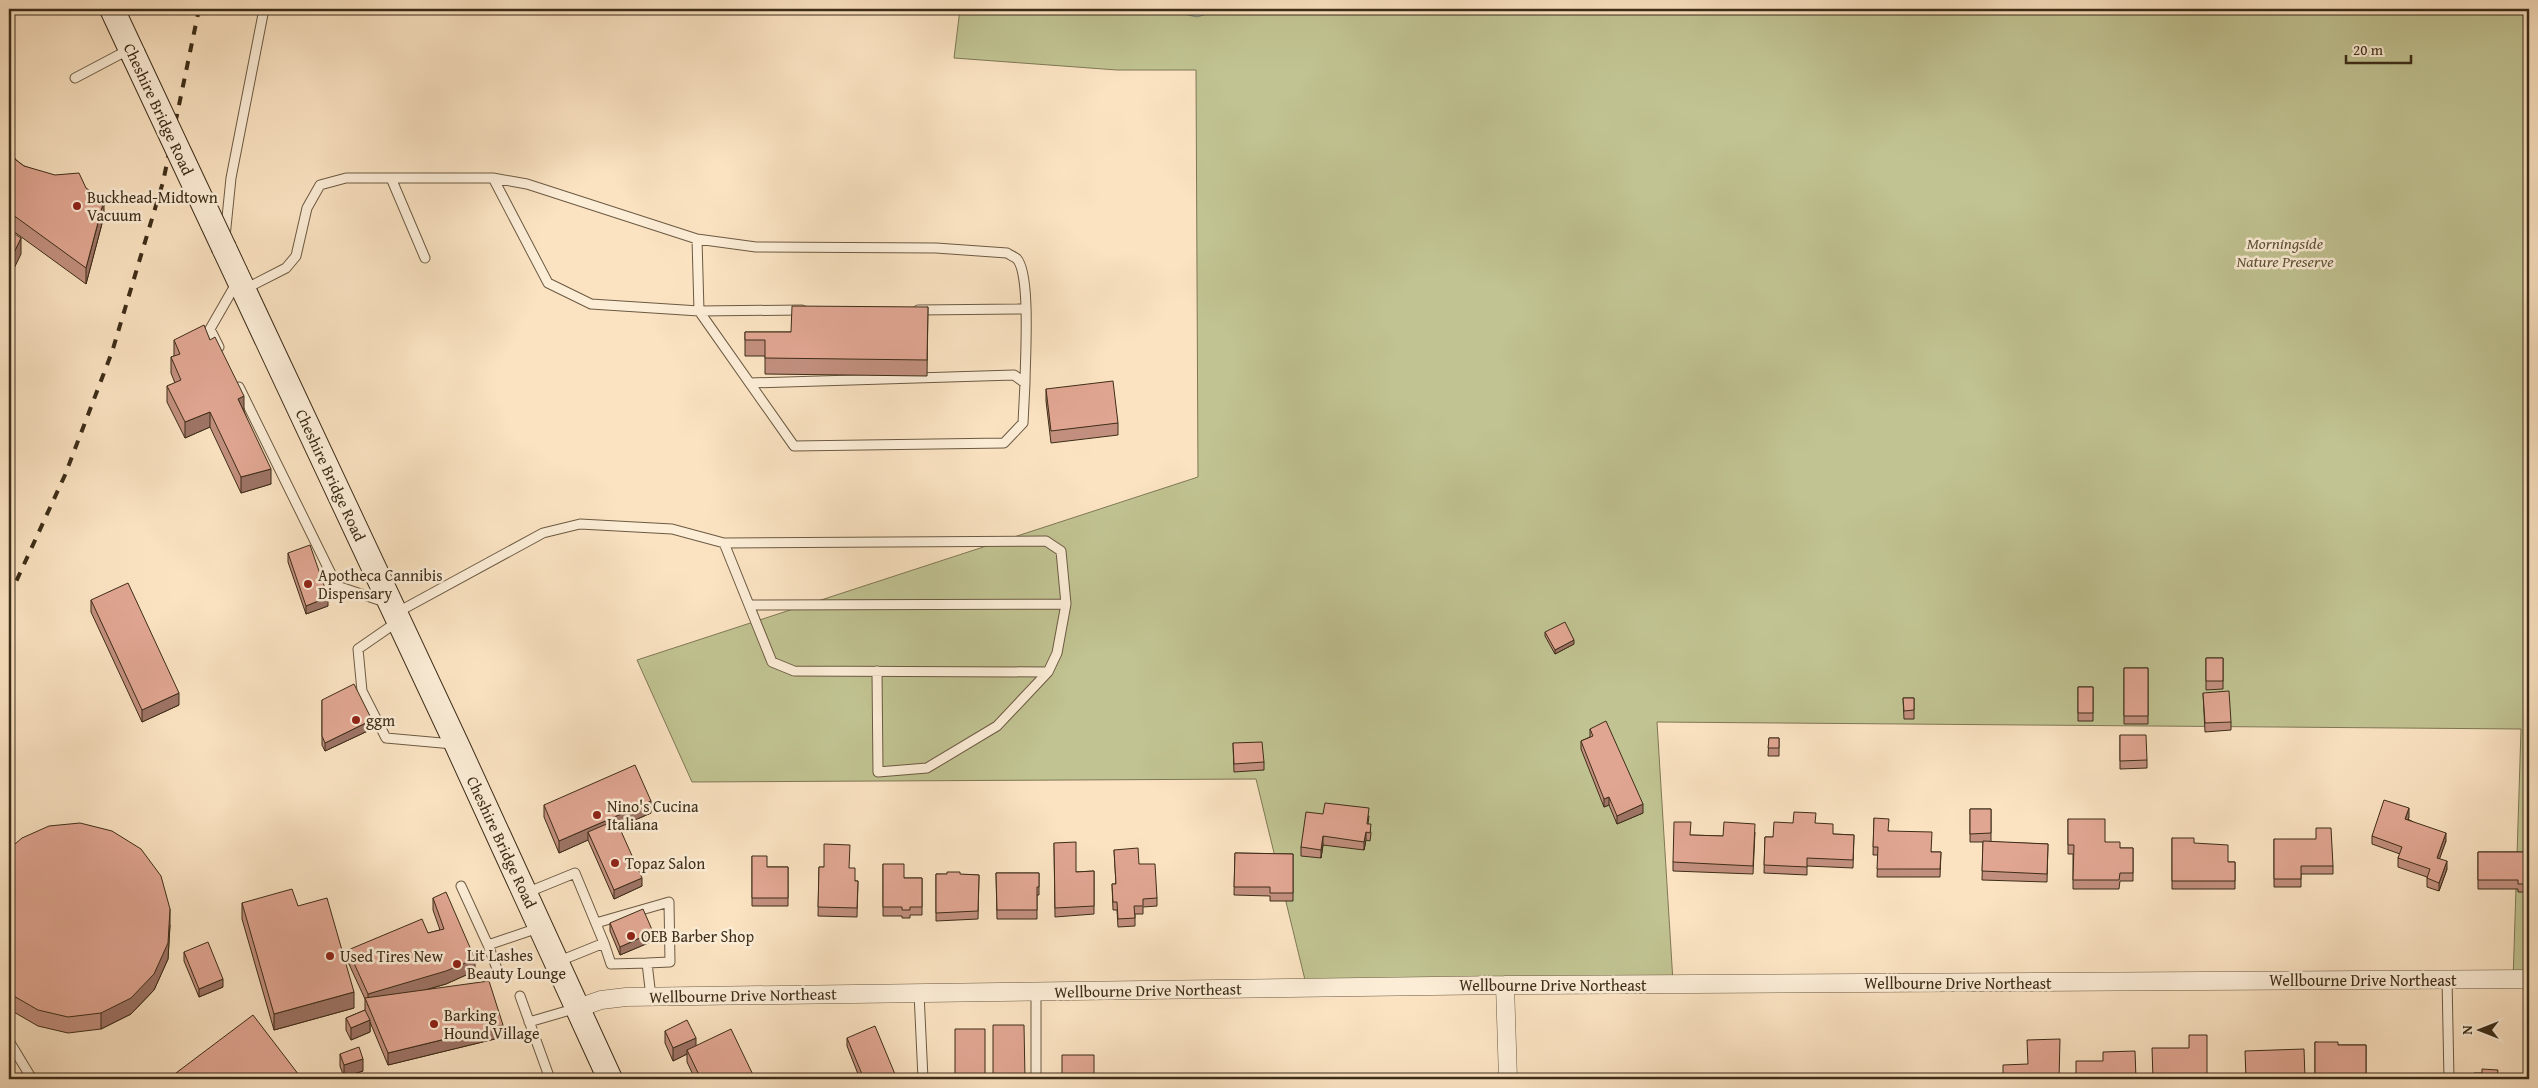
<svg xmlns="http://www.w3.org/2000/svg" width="2538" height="1088" font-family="'Gentium Book Plus',serif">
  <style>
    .green { fill: #c1c392; stroke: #7f7855 }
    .water { fill: #9fbeb6; stroke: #788477 }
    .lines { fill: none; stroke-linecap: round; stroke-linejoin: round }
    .lane-casing { stroke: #6c5a42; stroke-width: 11 }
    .street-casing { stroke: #6c5a42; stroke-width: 19 }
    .secondary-casing { stroke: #3d2d18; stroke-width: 26 }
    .lane { stroke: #fcedd7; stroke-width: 9 }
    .street { stroke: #fcedd7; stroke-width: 18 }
    .secondary { stroke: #fcedd7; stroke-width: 24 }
    .rail { stroke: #3d2d18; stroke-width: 4; stroke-dasharray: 9 9; stroke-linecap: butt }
    .secondary-bridge-casing { stroke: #3d2d18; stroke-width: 26; stroke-linecap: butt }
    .secondary-bridge { stroke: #fcedd7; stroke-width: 24 }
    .wall { fill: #c28f7e; stroke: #3d2d18 }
    .shaded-wall { fill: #9e7466; stroke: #3d2d18 }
    .building { fill: #e1a692; stroke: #3d2d18 }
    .poi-dot { fill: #8f2418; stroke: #fcedd7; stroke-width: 2 }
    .labels { text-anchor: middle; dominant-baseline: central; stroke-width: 5; stroke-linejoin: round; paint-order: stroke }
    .street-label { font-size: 16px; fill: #3d2d18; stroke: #fcedd7 }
    .poi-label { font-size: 16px; fill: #3d2d18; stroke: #fcedd7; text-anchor: start }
    .park-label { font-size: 16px; font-style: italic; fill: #5e5236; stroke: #fcedd7 }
  </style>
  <rect width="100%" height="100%" fill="#fbe3c2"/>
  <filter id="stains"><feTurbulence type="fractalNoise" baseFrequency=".004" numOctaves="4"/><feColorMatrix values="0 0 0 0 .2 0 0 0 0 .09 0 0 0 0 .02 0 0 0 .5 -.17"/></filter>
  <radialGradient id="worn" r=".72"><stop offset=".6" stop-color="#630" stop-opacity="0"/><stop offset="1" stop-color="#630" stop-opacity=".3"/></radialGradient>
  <!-- green -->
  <path class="green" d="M 960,9 L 2529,9 L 2529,982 L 2513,982 L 2521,729 L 1657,722 L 1673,982 L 1306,984 L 1256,779 L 692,782 L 637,660 L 1198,477 L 1196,70 L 1117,70 L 954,58 Z"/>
  <!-- water -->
  <path class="water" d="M 1162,9 L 1223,9 L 1197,17 Z"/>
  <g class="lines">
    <defs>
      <path id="lane" d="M 75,78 L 130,49
        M 391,178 L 425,258
        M 493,178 L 548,283 L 591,304 L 699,311 L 802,310
        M 225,237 L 231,178 L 264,9
        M 697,239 L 699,311 L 794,446 L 1004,443 L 1023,423 L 1025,383 L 1014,375 L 750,383
        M 245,289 L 286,268 L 296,256 L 307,208 L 320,185 L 346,178 L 493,178 L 527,184 L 697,239 L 756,247 L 936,248 L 1007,253 C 1010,255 1015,257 1017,259 C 1031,275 1025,360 1025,383
        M 918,310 L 1026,309
        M 219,347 L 210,329 L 237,282
        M 239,387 L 337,586 L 385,602
        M 724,543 L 772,662 L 794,671 L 1048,672
        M 749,605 L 1066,604
        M 396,613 L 543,533 L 580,524 L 672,529 L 724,543 L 1046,541 L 1061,551 L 1066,604 L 1057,653 L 1048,672 L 997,726 L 927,768 L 878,772 L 877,671
        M 397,622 L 358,649 L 362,691 L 386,738 L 453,744
        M 461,886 L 488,945 L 541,927
        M 526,893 L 575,873 L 604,943 L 557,962
        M 596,923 L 669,902 L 670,962 L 647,963 L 651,997
        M 604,943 L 611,964 L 647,963
        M 488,945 L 499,974
        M 2447,979 L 2449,1079
        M 1036,992 L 1036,1079
        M 919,993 L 923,1079
        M 520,996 L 550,1079
        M 529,1022 L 577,1008
        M 9,1041 L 32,1079"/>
      <path id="street" d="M 1505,985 L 1508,1079
        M 578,1008 L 601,1000 L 626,997 L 1505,985 L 2529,979"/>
      <path id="secondary" d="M 112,9 L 133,54
        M 224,248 L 457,745 L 610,1079"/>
    </defs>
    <!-- lane casing -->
    <use href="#lane" class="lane-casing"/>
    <!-- street casing -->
    <use href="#street" class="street-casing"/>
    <!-- secondary casing -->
    <use href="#secondary" class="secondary-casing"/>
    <!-- lane -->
    <use href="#lane" class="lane"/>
    <!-- street -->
    <use href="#street" class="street"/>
    <!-- secondary -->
    <use href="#secondary" class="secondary"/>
    <!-- rail -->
    <path class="rail" d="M 9,597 L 65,475 L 112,352 L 163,182 L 199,9"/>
    <defs>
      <path id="secondary-bridge" d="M 133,54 L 224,248"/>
    </defs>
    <!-- secondary-bridge casing -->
    <use href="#secondary-bridge" class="secondary-bridge-casing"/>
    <!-- secondary-bridge -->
    <use href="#secondary-bridge" class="secondary-bridge"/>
  </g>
  <!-- wall -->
  <path class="wall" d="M 9,150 L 16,160 L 24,166 L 86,188 L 104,216 L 86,284 L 9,228 Z
    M 928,307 L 927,376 L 765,374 L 765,356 L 745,356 L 745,332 L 791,332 Z
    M 174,340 L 244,411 L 271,484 L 241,493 L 210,427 L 185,438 L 167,402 L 167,386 L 175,383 L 171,373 L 171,357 L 174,356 Z
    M 1046,389 L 1118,423 L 1118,435 L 1051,443 L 1046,401 Z
    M 288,553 L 328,606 L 306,614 L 288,562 Z
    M 91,600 L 179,705 L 142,722 L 91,612 Z
    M 1545,632 L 1574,644 L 1555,654 L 1545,636 Z
    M 2206,658 L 2223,658 L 2223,689 L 2206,690 Z
    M 2124,668 L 2148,668 L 2148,724 L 2124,724 Z
    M 2078,687 L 2093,687 L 2093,721 L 2078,721 Z
    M 2203,693 L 2231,722 L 2231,730 L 2205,732 Z
    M 1903,698 L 1914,698 L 1914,719 L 1904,719 Z
    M 322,700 L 372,729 L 325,751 L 322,745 Z
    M 1590,729 L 1643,813 L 1617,824 L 1609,805 L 1604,807 L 1581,749 L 1581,741 L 1590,737 Z
    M 2120,735 L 2147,760 L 2147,768 L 2120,769 Z
    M 1769,738 L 1779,738 L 1779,756 L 1768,756 Z
    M 1233,743 L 1264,762 L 1264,770 L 1234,772 Z
    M 544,805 L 651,813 L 619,827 L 642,886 L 614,899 L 588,840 L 559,853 L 544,817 Z
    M 1970,809 L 1991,809 L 1991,842 L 2048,844 L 2047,882 L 1982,880 L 1983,842 L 1970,842 Z
    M 1323,814 L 1369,816 L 1368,824 L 1371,833 L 1370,841 L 1366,840 L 1364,850 L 1323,845 L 1321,858 L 1301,856 L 1301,847 Z
    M 2409,817 L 2408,819 L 2446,841 L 2439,858 L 2447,869 L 2439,891 L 2427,887 L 2427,877 L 2398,867 L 2398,858 L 2400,854 L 2372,844 L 2372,836 Z
    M 1874,818 L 1889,831 L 1932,852 L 1941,852 L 1940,877 L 1877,877 L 1878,855 L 1873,855 Z
    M 2068,819 L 2105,842 L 2120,848 L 2133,848 L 2133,881 L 2120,881 L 2119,889 L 2073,889 L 2073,854 L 2068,854 Z
    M 1793,823 L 1815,823 L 1833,834 L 1854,835 L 1853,868 L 1807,866 L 1807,875 L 1764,873 L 1765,837 L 1773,837 Z
    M 1755,832 L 1753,874 L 1673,871 L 1673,862 L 1690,835 L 1723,836 Z
    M 2172,838 L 2194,843 L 2228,862 L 2235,862 L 2235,889 L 2172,889 Z
    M 2274,839 L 2333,866 L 2333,874 L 2301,874 L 2301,887 L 2274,887 Z
    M 1054,843 L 1076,872 L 1094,871 L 1094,914 L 1055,917 Z
    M 9,849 L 170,925 L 168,959 L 154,990 L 131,1014 L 101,1029 L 68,1033 L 38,1026 L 12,1011 L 9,1007 Z
    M 1114,850 L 1139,864 L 1157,898 L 1157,906 L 1143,907 L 1143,914 L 1135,914 L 1135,926 L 1118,927 L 1117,910 L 1113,910 L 1112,884 L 1116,884 Z
    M 2478,852 L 2529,852 L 2529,892 L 2518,892 L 2518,889 L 2478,889 Z
    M 1235,853 L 1293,854 L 1293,901 L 1270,901 L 1270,896 L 1234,895 Z
    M 752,856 L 767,867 L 788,867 L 788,906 L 752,906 Z
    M 883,864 L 904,878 L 922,878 L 922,915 L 910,915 L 910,918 L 902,918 L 902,916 L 883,916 Z
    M 819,867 L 849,868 L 855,881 L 858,881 L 857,917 L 818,916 Z
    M 996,873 L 1039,873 L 1039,895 L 1037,895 L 1037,919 L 997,919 Z
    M 936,874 L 979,875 L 978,919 L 936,921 Z
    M 433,898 L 475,971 L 446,984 L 422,991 L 503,1037 L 388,1065 L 370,1022 L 370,1032 L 351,1040 L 346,1030 L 346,1018 L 365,1010 L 365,999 L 348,962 L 348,950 L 428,933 L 440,930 L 433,910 Z
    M 242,903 L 298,906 L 354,1008 L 274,1030 L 242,919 Z
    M 610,923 L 653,941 L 620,955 L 610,931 Z
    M 184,952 L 223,987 L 199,997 L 184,961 Z
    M 665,1031 L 696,1046 L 755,1079 L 695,1079 L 687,1062 L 687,1054 L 673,1061 L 665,1043 Z
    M 847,1038 L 897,1079 L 860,1079 L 847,1046 Z
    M 2315,1042 L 2338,1045 L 2366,1045 L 2366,1079 L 2315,1079 Z
    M 340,1054 L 363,1071 L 344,1077 L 340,1066 Z"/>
  <!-- shaded-wall -->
  <path class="shaded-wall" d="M 104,200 L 104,216 L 86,284 L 86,268 Z
    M 21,238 L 21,254 L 9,279 L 9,263 Z
    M 244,396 L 244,412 L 238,399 Z
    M 210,412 L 210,427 L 185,438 L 185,422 Z
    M 271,469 L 271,484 L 241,493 L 241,477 Z
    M 328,597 L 328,606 L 306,614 L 306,606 Z
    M 1574,640 L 1574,644 L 1555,654 L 1555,650 Z
    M 179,693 L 179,705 L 142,722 L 142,710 Z
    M 372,720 L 372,729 L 325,751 L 325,743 Z
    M 1609,797 L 1609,805 L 1604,807 L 1604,799 Z
    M 651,801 L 651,813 L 591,839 L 588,832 L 588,840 L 559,853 L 559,841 Z
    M 1643,804 L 1643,813 L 1617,824 L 1617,816 Z
    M 2409,808 L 2409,817 L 2405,827 L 2405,819 Z
    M 1366,832 L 1366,840 L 1364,850 L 1364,842 Z
    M 2446,833 L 2446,841 L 2437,866 L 2437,858 Z
    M 1323,836 L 1323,845 L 1321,858 L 1321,850 Z
    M 2447,861 L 2447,869 L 2439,891 L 2439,883 Z
    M 642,878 L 642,886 L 614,899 L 614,890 Z
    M 170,909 L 170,925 L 168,959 L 154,990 L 131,1014 L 101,1029 L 101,1013 Z
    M 653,932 L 653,941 L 620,955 L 620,947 Z
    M 475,959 L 475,971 L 446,984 L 368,1006 L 368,994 Z
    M 223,979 L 223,987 L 199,997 L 199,989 Z
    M 354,992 L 354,1008 L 274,1030 L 274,1014 Z
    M 370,1020 L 370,1032 L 351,1040 L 351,1028 Z
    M 503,1025 L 503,1037 L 388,1065 L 388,1053 Z
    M 696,1038 L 696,1050 L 687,1050 L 687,1054 L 673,1061 L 673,1048 Z
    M 363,1059 L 363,1071 L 344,1077 L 344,1065 Z"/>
  <!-- building -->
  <path class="building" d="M 9,150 L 16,160 L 24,166 L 55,175 L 79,173 L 86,188 L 104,200 L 86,268 L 9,212 Z
    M 9,230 L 21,238 L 9,263 Z
    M 792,306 L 928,307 L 927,360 L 765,358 L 765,340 L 745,340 L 745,332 L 791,332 Z
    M 204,325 L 210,340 L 215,337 L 244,396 L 238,399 L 271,469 L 241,477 L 210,412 L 185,422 L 167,386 L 181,380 L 171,357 L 180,354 L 174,340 Z
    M 1113,381 L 1118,423 L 1051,431 L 1046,389 Z
    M 310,545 L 328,597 L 306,606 L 288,553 Z
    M 128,583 L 179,693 L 142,710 L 91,600 Z
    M 1565,622 L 1574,640 L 1555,650 L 1545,632 Z
    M 2206,658 L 2223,658 L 2223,681 L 2206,681 Z
    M 2124,668 L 2148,668 L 2148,716 L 2124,716 Z
    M 354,684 L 372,720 L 325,743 L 322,736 L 322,700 Z
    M 2078,687 L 2093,687 L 2093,713 L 2078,713 Z
    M 2229,691 L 2231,722 L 2205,723 L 2203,693 Z
    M 1903,698 L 1914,698 L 1914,710 L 1904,711 Z
    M 1606,721 L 1643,804 L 1617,816 L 1609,797 L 1604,799 L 1581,741 L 1593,736 L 1590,729 Z
    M 2120,735 L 2146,735 L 2147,760 L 2120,761 Z
    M 1769,738 L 1779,738 L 1779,748 L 1768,748 Z
    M 1262,742 L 1264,762 L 1234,764 L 1233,743 Z
    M 635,765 L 651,801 L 559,841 L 544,805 Z
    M 2384,800 L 2409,808 L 2405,819 L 2446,833 L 2437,858 L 2447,861 L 2439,883 L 2427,878 L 2430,869 L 2398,858 L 2402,847 L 2372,836 Z
    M 1325,803 L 1369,808 L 1367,824 L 1371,824 L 1370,833 L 1366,832 L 1364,842 L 1323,836 L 1321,850 L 1301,847 L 1306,812 L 1323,814 Z
    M 1970,809 L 1991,809 L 1991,833 L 1970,834 Z
    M 1794,812 L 1816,813 L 1815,823 L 1833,824 L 1833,834 L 1854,835 L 1853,860 L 1807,858 L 1807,867 L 1764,865 L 1765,837 L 1773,837 L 1774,822 L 1793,823 Z
    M 1874,818 L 1889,819 L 1888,831 L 1932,832 L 1931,852 L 1941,852 L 1940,869 L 1877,869 L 1878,847 L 1873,847 Z
    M 2068,819 L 2105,819 L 2105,842 L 2120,842 L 2120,848 L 2133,848 L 2133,873 L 2120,873 L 2119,880 L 2073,880 L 2074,845 L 2068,845 Z
    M 616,820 L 642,878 L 614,890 L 588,832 Z
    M 1674,822 L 1691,822 L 1690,835 L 1723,836 L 1724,822 L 1755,824 L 1753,866 L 1673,862 Z
    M 80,823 L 112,831 L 141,849 L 161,876 L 170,909 L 168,943 L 154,974 L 131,998 L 101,1013 L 68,1017 L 38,1010 L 12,995 L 9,991 L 9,849 L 22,838 L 49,826 Z
    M 2316,828 L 2331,828 L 2333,866 L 2301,866 L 2301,879 L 2274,879 L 2274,839 L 2316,839 Z
    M 2172,838 L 2194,838 L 2194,843 L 2228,845 L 2228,862 L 2235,862 L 2235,881 L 2172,881 Z
    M 1983,841 L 2048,844 L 2047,874 L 1982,871 Z
    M 1076,842 L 1076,872 L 1094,871 L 1094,906 L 1055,908 L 1054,843 Z
    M 824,844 L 850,845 L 849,868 L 855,868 L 855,881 L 858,881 L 857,908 L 818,907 L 819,867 L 824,867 Z
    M 1138,848 L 1139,864 L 1155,864 L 1157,898 L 1143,899 L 1143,906 L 1134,906 L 1135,918 L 1118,919 L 1117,902 L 1113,902 L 1112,884 L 1116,884 L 1114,850 Z
    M 2478,852 L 2529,852 L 2529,884 L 2518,884 L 2518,880 L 2478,880 Z
    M 1235,853 L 1293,854 L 1293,893 L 1270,893 L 1270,887 L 1234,887 Z
    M 752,856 L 767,856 L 767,867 L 788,867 L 788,898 L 752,898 Z
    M 883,864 L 904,864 L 904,878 L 922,878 L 922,907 L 910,907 L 910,910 L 902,910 L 902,907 L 883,907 Z
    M 947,872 L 960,872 L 960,874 L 979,875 L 978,911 L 936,913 L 936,874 L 947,874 Z
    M 996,873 L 1039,873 L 1039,887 L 1037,887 L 1037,910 L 997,910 Z
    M 292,889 L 298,906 L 327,898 L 354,992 L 274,1014 L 242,903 Z
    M 446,892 L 475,959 L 446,971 L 368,994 L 348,950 L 422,919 L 428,933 L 444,929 L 433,898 Z
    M 643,909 L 653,932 L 620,947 L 610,923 Z
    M 208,942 L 223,979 L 199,989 L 184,952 Z
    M 489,981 L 503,1025 L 388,1053 L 365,998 Z
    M 365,1010 L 370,1020 L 351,1028 L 346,1018 Z
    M 253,1015 L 302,1079 L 168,1079 Z
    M 687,1020 L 696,1038 L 673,1048 L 665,1031 Z
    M 993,1025 L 1024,1025 L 1025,1079 L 993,1079 Z
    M 875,1026 L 897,1079 L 864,1079 L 847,1038 Z
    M 731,1029 L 755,1079 L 701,1079 L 687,1050 Z
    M 955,1029 L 985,1029 L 985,1079 L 955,1079 Z
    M 2189,1035 L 2207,1035 L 2207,1079 L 2153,1079 L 2152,1048 L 2189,1048 Z
    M 2060,1039 L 2059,1079 L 2003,1079 L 2003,1065 L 2028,1064 L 2027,1040 Z
    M 2315,1042 L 2338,1042 L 2338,1045 L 2366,1045 L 2366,1078 L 2359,1078 L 2359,1075 L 2315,1075 Z
    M 359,1047 L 363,1059 L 344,1065 L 340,1054 Z
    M 2304,1049 L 2305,1079 L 2246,1079 L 2245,1051 Z
    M 2135,1051 L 2136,1079 L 2076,1079 L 2076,1061 L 2103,1061 L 2103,1052 Z
    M 1062,1055 L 1094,1055 L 1094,1079 L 1062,1079 Z
    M 2482,1069 L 2498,1070 L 2497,1076 L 2522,1077 L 2522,1079 L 2474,1079 L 2474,1073 L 2482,1073 Z
    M 1441,1078 L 1460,1078 L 1460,1079 L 1441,1079 Z
    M 1937,1078 L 1972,1078 L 1972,1079 L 1937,1079 Z"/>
  <!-- markers -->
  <g class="poi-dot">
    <circle cx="77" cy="206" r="5"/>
    <circle cx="308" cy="584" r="5"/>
    <circle cx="356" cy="720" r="5"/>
    <circle cx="597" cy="815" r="5"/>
    <circle cx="615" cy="863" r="5"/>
    <circle cx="631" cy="936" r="5"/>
    <circle cx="330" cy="956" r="5"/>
    <circle cx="457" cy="964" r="5"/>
    <circle cx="434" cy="1024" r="5"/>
  </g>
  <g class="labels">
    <!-- street labels -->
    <g class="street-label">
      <text transform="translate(159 109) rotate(65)">Cheshire Bridge Road</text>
      <text transform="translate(331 475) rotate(65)">Cheshire Bridge Road</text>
      <text transform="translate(502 842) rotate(65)">Cheshire Bridge Road</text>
      <text x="2363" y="980">Wellbourne Drive Northeast</text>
      <text x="1958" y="983">Wellbourne Drive Northeast</text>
      <text x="1553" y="985">Wellbourne Drive Northeast</text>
      <text transform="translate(1148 990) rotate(-1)">Wellbourne Drive Northeast</text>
      <text transform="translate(743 995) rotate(-1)">Wellbourne Drive Northeast</text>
    </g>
    <!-- poi labels -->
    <g class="poi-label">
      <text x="87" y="197">Buckhead-Midtown<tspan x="87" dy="18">Vacuum</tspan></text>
      <text x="318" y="575">Apotheca Cannibis<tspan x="318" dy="18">Dispensary</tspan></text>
      <text x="366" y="720">ggm</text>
      <text x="607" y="806">Nino's Cucina<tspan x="607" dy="18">Italiana</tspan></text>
      <text x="625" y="863">Topaz Salon</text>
      <text x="641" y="936">OEB Barber Shop</text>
      <text x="467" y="955">Lit Lashes<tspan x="467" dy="18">Beauty Lounge</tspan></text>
      <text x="340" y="956">Used Tires New</text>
      <text x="444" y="1015">Barking<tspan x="444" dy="18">Hound Village</tspan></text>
    </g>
    <!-- park labels -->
    <g class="park-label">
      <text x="2285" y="243">Morningside<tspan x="2285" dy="18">Nature Preserve</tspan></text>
    </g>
  </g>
  <!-- margin -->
  <rect width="2538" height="1088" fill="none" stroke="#fbe3c2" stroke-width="30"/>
  <rect x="10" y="10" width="2518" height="1068" fill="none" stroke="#3d2d18" stroke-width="2.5"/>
  <rect x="15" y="15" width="2508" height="1058" fill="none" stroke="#3d2d18"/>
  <!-- north arrow -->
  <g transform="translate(2480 1030) rotate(270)" stroke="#fcedd7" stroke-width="4" paint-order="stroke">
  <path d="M0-4L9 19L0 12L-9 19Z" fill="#3d2d18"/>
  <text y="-8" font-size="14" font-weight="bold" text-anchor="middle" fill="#3d2d18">N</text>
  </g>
  <!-- scale -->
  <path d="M2346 55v8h65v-8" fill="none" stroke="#3d2d18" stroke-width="2.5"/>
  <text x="2353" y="55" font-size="15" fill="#3d2d18" stroke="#fcedd7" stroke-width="4" paint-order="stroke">20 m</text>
  <rect width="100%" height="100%" filter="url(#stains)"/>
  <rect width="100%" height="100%" fill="url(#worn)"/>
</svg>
